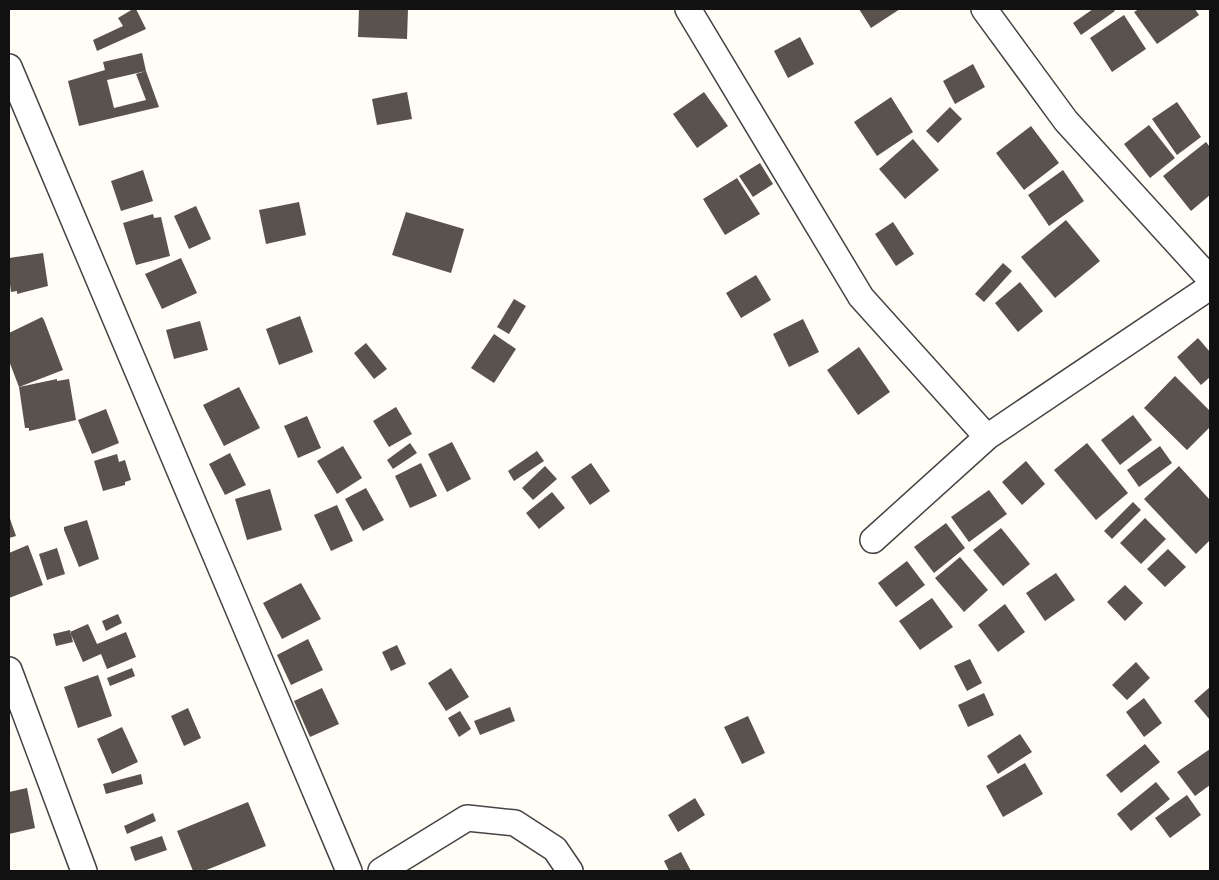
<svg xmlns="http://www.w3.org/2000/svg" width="1219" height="880" font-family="'IBM Plex Serif',serif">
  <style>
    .building { fill: #5a524d; fill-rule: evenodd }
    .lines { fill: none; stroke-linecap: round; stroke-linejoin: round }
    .street-casing { stroke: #444; stroke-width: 28 }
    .street { stroke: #fff; stroke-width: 25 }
  </style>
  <rect width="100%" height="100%" fill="#fffdf5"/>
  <!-- building -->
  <path class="building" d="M 133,9 L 136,9 L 146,29 L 97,51 L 93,40 L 123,26 L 118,18 Z
    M 359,9 L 408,9 L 407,39 L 358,37 Z
    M 859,9 L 900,9 L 871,28 Z
    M 1093,9 L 1113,9 L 1115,11 L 1081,35 L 1073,23 Z
    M 1139,9 L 1195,9 L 1199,15 L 1157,44 L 1134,12 Z
    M 1124,15 L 1146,49 L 1112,72 L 1090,38 Z
    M 800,37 L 814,64 L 788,78 L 774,51 Z
    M 142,53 L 146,71 L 159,107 L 79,126 L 68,81 L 105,70 L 103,62 ZM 146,71 L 136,74 L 146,100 L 114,108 L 107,80 Z
    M 973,64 L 985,87 L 955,104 L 943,81 Z
    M 407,92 L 412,119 L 377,125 L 372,99 Z
    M 704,92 L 728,126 L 697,148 L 673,114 Z
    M 891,97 L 913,132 L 877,156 L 854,122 Z
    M 1177,102 L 1201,137 L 1177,155 L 1152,119 Z
    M 950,107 L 962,119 L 938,143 L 926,131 Z
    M 1149,125 L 1175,158 L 1150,178 L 1124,144 Z
    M 1031,126 L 1059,163 L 1024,190 L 996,153 Z
    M 913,139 L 939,170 L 905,199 L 879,169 Z
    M 1206,142 L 1210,147 L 1210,195 L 1191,211 L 1163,176 Z
    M 760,163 L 773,184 L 753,197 L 739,176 Z
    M 143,170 L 153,201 L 121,211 L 111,181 Z
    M 1063,170 L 1084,201 L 1049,226 L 1028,195 Z
    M 737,178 L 760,214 L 725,235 L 703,199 Z
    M 299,202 L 306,235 L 266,244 L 259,210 Z
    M 196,206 L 211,239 L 189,249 L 174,216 Z
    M 406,212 L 464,229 L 451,273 L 392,255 Z
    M 153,214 L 154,218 L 161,217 L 170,256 L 136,265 L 123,223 Z
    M 1066,220 L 1100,261 L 1055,298 L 1021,257 Z
    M 893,222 L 914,254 L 896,266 L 875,234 Z
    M 43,253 L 48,286 L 17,294 L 17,291 L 11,292 L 9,277 L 9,258 Z
    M 181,258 L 197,293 L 162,309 L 145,274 Z
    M 1003,263 L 1012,271 L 984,302 L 975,294 Z
    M 756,275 L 771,300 L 741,318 L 726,293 Z
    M 1020,282 L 1043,311 L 1018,332 L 995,303 Z
    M 514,299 L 526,306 L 509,334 L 497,327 Z
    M 300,316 L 313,352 L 279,365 L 266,329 Z
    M 42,317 L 44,320 L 63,370 L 19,387 L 9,361 L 9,333 Z
    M 803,319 L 819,352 L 789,367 L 773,334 Z
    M 200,321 L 208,350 L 174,359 L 166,330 Z
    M 494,334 L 516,349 L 494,383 L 471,368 Z
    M 1198,338 L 1210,352 L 1210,377 L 1201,385 L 1177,357 Z
    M 366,343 L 387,369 L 374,379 L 354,353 Z
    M 859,347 L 890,392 L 858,415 L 827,370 Z
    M 1175,376 L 1210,411 L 1210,427 L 1187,450 L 1144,408 Z
    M 57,379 L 57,381 L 69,379 L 76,420 L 29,431 L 29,428 L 25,428 L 19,387 Z
    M 239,387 L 260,428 L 224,446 L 203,405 Z
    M 396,407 L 412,434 L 389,447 L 373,421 Z
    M 106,409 L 119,443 L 92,454 L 78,420 Z
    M 1133,415 L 1152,440 L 1120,465 L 1101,440 Z
    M 307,416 L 321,448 L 298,458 L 284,426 Z
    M 452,442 L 471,479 L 447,492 L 428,454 Z
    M 410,443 L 417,453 L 393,469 L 387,460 Z
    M 1087,443 L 1128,493 L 1096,520 L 1054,470 Z
    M 343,446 L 362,478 L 337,494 L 317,461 Z
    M 1160,446 L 1172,463 L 1139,487 L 1127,470 Z
    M 537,451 L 544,461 L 514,481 L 508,471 Z
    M 230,453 L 246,485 L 225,495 L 209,464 Z
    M 117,454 L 119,462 L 125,460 L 131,480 L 125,482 L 125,485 L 103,491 L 94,461 Z
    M 1026,461 L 1045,484 L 1022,505 L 1002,482 Z
    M 421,463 L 437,496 L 410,508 L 395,476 Z
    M 591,463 L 610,491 L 590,505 L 571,477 Z
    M 545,466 L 557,479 L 533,500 L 522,488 Z
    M 1179,466 L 1210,500 L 1210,540 L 1196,554 L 1144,499 Z
    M 366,488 L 384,520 L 363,531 L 345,499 Z
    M 270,489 L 282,530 L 247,540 L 235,499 Z
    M 989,490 L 1007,514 L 969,542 L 951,517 Z
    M 552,492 L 565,508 L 539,529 L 526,513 Z
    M 1133,502 L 1141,510 L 1112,539 L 1104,531 Z
    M 337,505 L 353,541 L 331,551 L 314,515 Z
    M 9,516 L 16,536 L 9,538 Z
    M 1145,518 L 1166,539 L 1141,564 L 1120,543 Z
    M 87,520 L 99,559 L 79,567 L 64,530 L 64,527 Z
    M 946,523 L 965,548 L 934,573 L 914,547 Z
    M 1001,528 L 1030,564 L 1003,586 L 973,550 Z
    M 28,545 L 43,585 L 9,598 L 9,553 Z
    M 57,548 L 65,574 L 47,580 L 39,554 Z
    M 1168,549 L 1186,567 L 1165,587 L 1147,569 Z
    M 960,557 L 988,590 L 964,612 L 935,578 Z
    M 907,561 L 925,585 L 896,607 L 878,583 Z
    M 1056,573 L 1075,600 L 1045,621 L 1026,593 Z
    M 301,583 L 321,619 L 282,639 L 263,603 Z
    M 1125,585 L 1143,603 L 1125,621 L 1107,602 Z
    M 932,598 L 953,627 L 920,650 L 899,621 Z
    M 1005,604 L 1025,632 L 998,652 L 978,625 Z
    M 118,614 L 122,623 L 106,631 L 102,621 Z
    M 88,624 L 97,644 L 126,632 L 136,657 L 107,669 L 101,654 L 83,662 L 70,632 Z
    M 70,630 L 73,642 L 56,646 L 53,634 Z
    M 308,639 L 323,670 L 291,685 L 277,655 Z
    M 397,645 L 406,664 L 391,671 L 382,652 Z
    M 970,659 L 982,683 L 967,691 L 954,666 Z
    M 1136,662 L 1150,678 L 1127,700 L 1112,685 Z
    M 132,668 L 135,676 L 110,686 L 107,678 Z
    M 451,668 L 469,697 L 446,711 L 428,683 Z
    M 98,675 L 112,716 L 78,728 L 64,687 Z
    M 1210,687 L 1210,720 L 1194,701 Z
    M 322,688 L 339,724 L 310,737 L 294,701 Z
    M 984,693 L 994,715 L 968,727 L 958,705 Z
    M 1144,698 L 1162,723 L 1144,737 L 1126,712 Z
    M 510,707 L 515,721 L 480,735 L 474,721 Z
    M 188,708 L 201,738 L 184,746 L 171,716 Z
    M 460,711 L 471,729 L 459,737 L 448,718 Z
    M 748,716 L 765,753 L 742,764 L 724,727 Z
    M 122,727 L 138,762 L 112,774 L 97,739 Z
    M 1020,734 L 1032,752 L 998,774 L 987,756 Z
    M 1145,744 L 1160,762 L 1121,793 L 1106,775 Z
    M 1210,749 L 1210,785 L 1195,796 L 1177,772 Z
    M 1025,763 L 1043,794 L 1003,817 L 986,786 Z
    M 141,774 L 143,784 L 106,794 L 103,784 Z
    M 1156,782 L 1170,799 L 1131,831 L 1117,814 Z
    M 27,788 L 35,828 L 9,834 L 9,792 Z
    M 1187,795 L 1201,815 L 1170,838 L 1155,818 Z
    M 695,798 L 705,815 L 678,832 L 668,815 Z
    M 248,802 L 266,846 L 204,871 L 193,871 L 177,831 Z
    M 153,813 L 156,821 L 127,834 L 124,826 Z
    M 162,836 L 167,850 L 135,861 L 130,847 Z
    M 681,852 L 691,871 L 669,871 L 664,861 Z"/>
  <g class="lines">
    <defs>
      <path id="street" d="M 688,9 L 861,297 L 987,437
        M 984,9 L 1066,121 L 1210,279
        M 9,67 L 349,871
        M 873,540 L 987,437 L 1210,287
        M 9,670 L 84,871
        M 381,871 L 467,818 L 515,823 L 555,849 L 570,871"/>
    </defs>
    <!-- street casing -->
    <use href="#street" class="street-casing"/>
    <!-- street -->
    <use href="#street" class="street"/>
  </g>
  <!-- border -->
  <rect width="1219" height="880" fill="none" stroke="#111111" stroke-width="20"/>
</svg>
